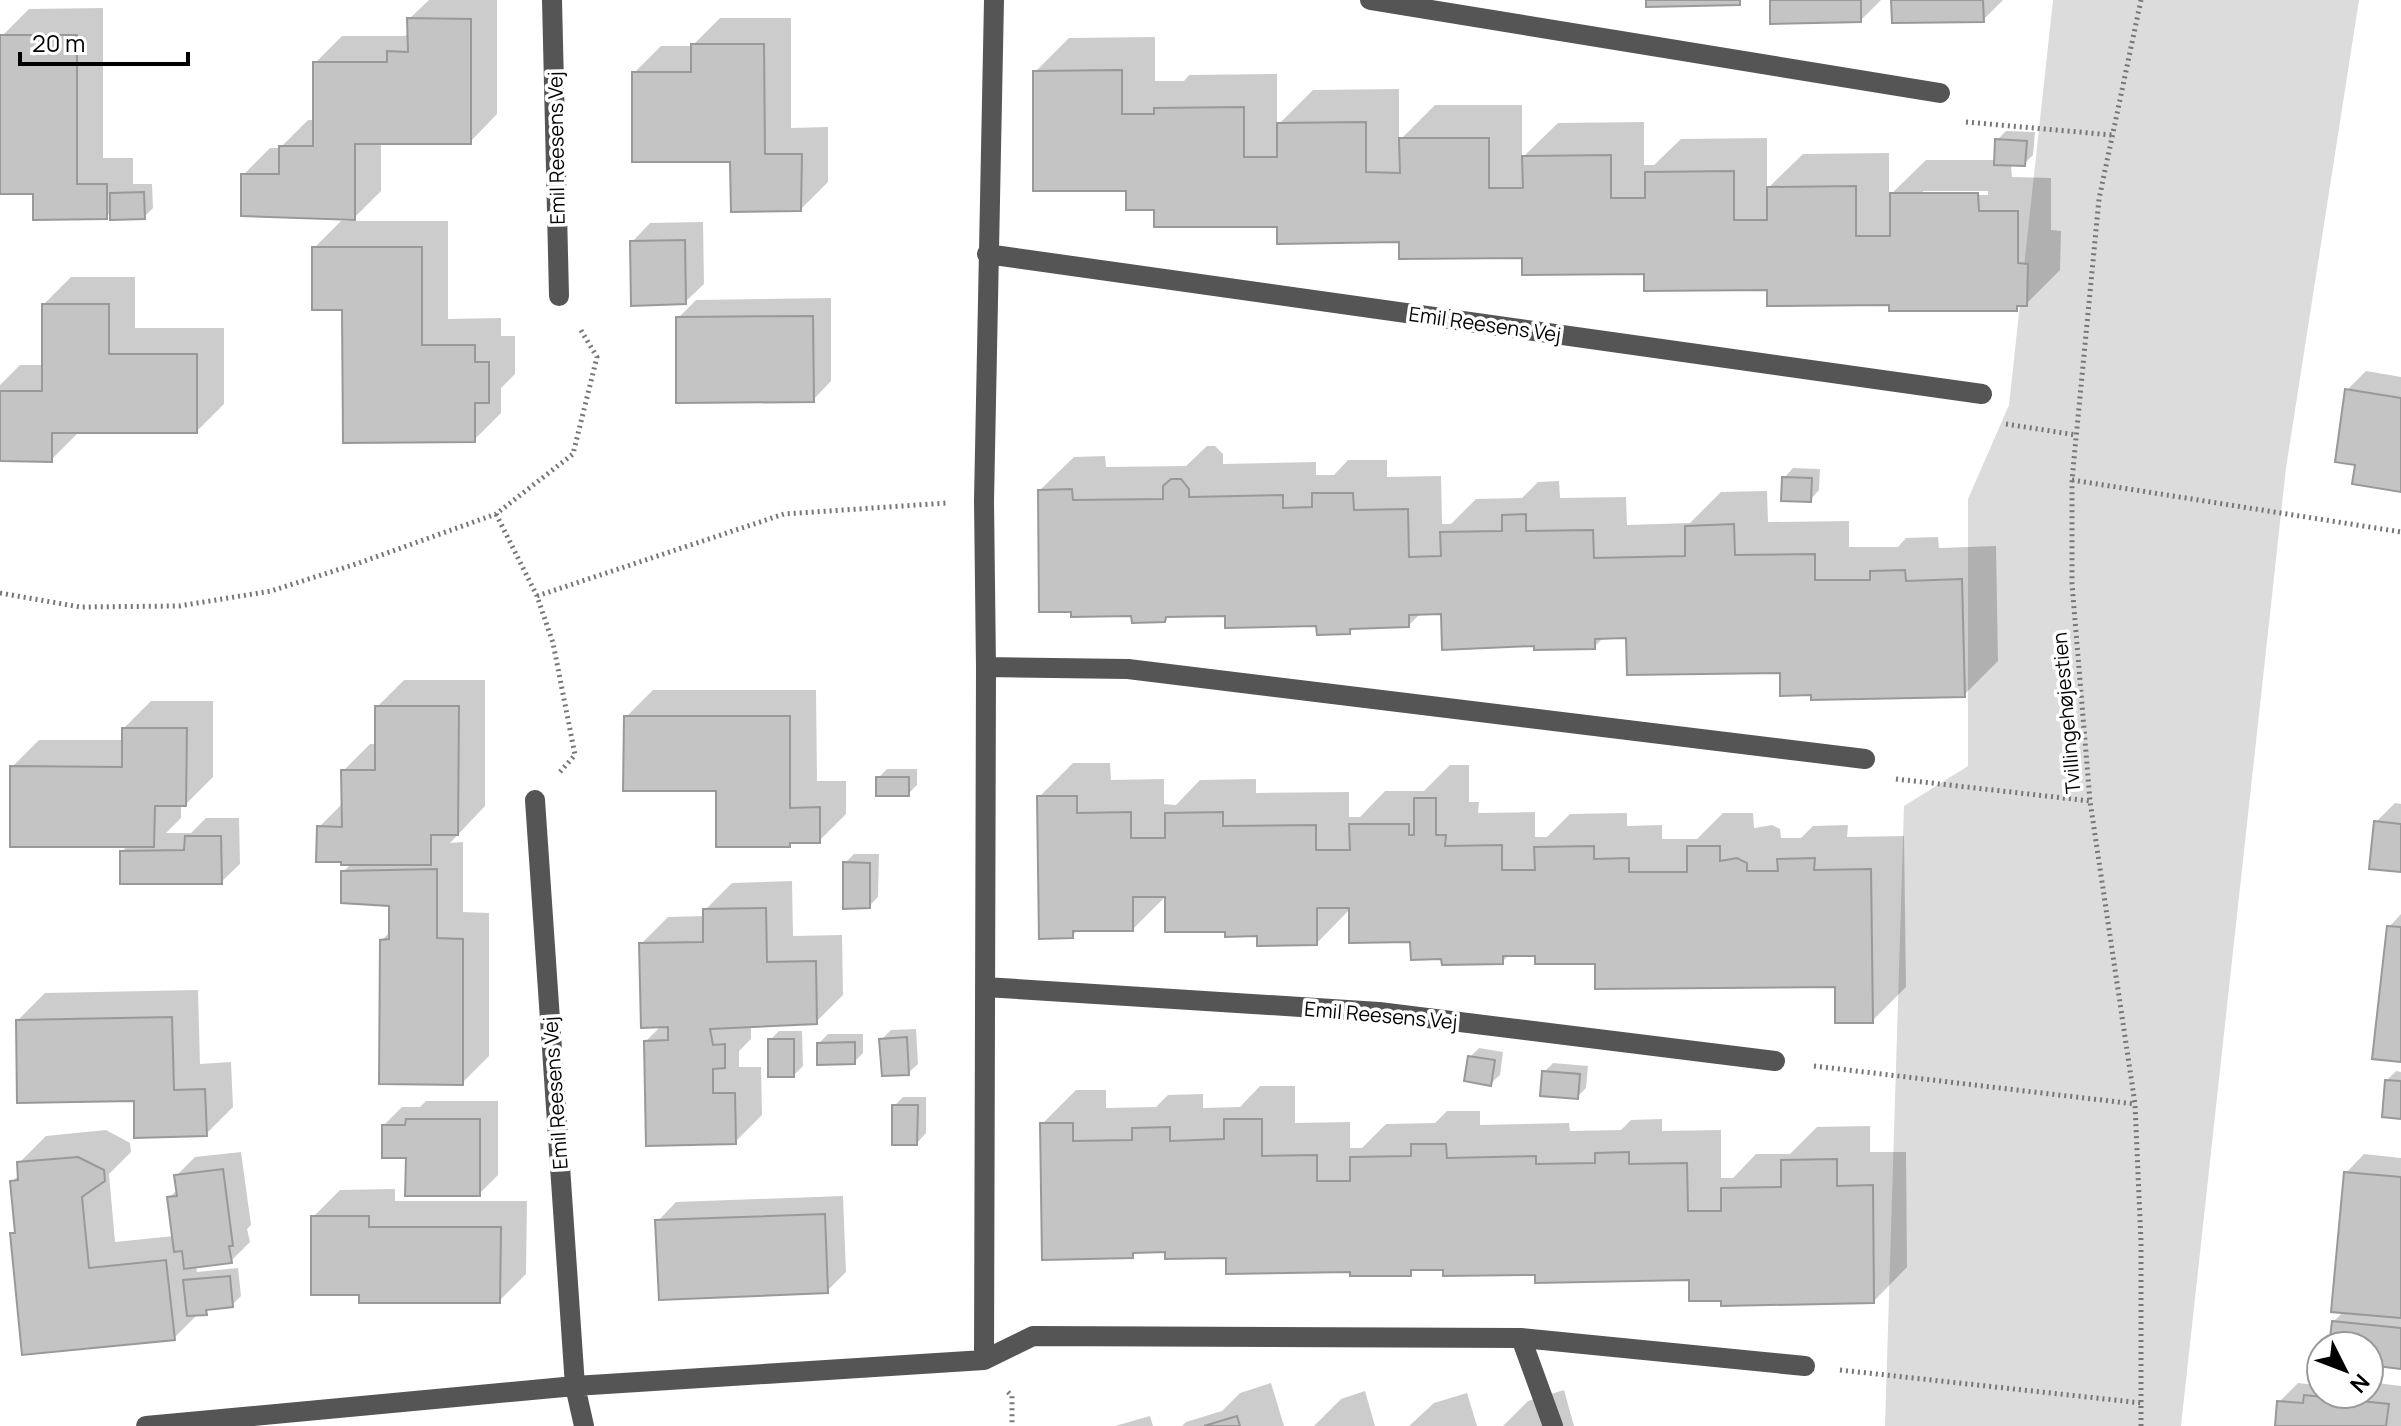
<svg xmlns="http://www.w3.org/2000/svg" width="2401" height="1426" font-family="Manrope,sans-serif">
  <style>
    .green { fill: #dcdcdc }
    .shadow { fill: #0003; fill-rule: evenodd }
    .building { fill: #c4c4c4; stroke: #999; stroke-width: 2 }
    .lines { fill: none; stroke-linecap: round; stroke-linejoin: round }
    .path { stroke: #777; stroke-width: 5; stroke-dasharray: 2 4; stroke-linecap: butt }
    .minor { stroke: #555; stroke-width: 20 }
    .labels { text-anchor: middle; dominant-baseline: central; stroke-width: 7; stroke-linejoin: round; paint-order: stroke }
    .street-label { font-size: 20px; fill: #000; stroke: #fff }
  </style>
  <rect width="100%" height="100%" fill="#fff"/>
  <!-- green -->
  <path class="green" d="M 2053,0 L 2359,0 L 2286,468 L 2181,1426 L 1885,1426 L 1904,806 L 1968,766 L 1968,499 L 2009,405 Z"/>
  <!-- shadow -->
  <path class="shadow" d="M 429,0 L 497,0 L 497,114 L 470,142 L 381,142 L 381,191 L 354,218 L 243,175 L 270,148 L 280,148 L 308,120 L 315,120 L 315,63 L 342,36 L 405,36 L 410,31 L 409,19 Z
    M 1772,0 L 1881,0 L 1861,20 Z
    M 1893,0 L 2003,0 L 1983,20 Z
    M 103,8 L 103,158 L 133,158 L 133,184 L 152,184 L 153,208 L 144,217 L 112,211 L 106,217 L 35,192 L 2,36 L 29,9 Z
    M 720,18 L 791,18 L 791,128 L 828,127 L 828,182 L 801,209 L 732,160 L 634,73 L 661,46 L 692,46 Z
    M 1155,37 L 1155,81 L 1184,81 L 1189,75 L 1277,74 L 1277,126 L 1313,90 L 1399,89 L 1399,141 L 1435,105 L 1522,105 L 1522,155 L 1525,155 L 1558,123 L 1644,122 L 1644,165 L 1654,165 L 1681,139 L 1767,138 L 1767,189 L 1803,154 L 1889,153 L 1889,196 L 1926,160 L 1996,160 L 1997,140 L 2006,131 L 2035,132 L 2033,155 L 2024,164 L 2011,164 L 2012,177 L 2051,178 L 2051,230 L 2061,231 L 2060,270 L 2026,304 L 2021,304 L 2016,309 L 1891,303 L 1156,208 L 1129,189 L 1035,72 L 1069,38 ZM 1923,191 L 1988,191 L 1988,195 L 1923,195 Z
    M 341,221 L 448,221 L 448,319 L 501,318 L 501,336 L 515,336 L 515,374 L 501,388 L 501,413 L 474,440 L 344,308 L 314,248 Z
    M 703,222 L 704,284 L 685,302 L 632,242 L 650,223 Z
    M 71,277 L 135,277 L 135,328 L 224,328 L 224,404 L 197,431 L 78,433 L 51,460 L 0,459 L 0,385 L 20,365 L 44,365 L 44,304 Z
    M 831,298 L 831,381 L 813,400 L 678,318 L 696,300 Z
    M 2366,371 L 2401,377 L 2401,490 L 2357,463 L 2347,390 Z
    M 1207,446 L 1215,446 L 1223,454 L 1223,464 L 1316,462 L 1316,475 L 1334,475 L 1348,460 L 1387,460 L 1387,477 L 1441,476 L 1442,524 L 1451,524 L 1476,499 L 1522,498 L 1538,482 L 1559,481 L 1560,498 L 1626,497 L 1627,525 L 1690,523 L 1721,492 L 1767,491 L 1768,522 L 1849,521 L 1849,547 L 1898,547 L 1906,538 L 1938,537 L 1939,548 L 1996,546 L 1998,661 L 1964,695 L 1813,693 L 1782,671 L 1628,636 L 1604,637 L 1594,647 L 1536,644 L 1443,612 L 1421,613 L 1409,625 L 1355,627 L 1350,632 L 1318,624 L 1227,614 L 1169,615 L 1164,620 L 1040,490 L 1074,457 L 1105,456 L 1106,467 L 1186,466 Z
    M 1793,468 L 1820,469 L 1819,490 L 1810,500 L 1784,478 Z
    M 404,680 L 485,680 L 485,806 L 450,843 L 463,842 L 463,912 L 489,913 L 489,1056 L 462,1083 L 382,940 L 391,931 L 391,904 L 343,872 L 352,863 L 319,827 L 343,803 L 343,771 L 370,744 L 377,744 L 377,707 Z
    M 653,690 L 816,690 L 817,781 L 846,781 L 846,814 L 819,841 L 793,841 L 789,845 L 626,717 Z
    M 151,701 L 213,701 L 213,777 L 186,804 L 181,804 L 181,818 L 166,833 L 191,833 L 206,818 L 239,818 L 240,864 L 221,882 L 122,852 L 128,845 L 12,767 L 39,740 L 124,740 L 124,728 Z
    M 1073,763 L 1110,763 L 1111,780 L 1164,779 L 1164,804 L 1176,805 L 1200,780 L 1256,779 L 1256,793 L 1349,792 L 1349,817 L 1360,817 L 1385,791 L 1424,791 L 1450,765 L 1469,765 L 1469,802 L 1479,802 L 1478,813 L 1535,812 L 1535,837 L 1547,837 L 1570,814 L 1627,813 L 1627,826 L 1662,825 L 1662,839 L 1697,839 L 1723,813 L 1753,813 L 1754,828 L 1772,825 L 1780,829 L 1781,838 L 1801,838 L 1813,826 L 1848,825 L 1847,837 L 1904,836 L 1906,987 L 1872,1021 L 1837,985 L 1537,954 L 1510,954 L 1502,962 L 1443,957 L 1351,908 L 1317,943 L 1227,930 L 1167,895 L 1133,929 L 1079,929 L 1072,936 L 1039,797 Z
    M 887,769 L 917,769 L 917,785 L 908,794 L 878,778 Z
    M 2395,803 L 2401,804 L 2401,870 L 2376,822 Z
    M 854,854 L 879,854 L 878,897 L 869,906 L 845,863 Z
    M 792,881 L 793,936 L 842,935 L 843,995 L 816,1022 L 751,1025 L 751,1039 L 739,1051 L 739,1067 L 761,1067 L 762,1115 L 735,1142 L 646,1041 L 662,1025 L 641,944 L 668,917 L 705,916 L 705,910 L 732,883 Z
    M 2401,914 L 2401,1060 L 2389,927 Z
    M 198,990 L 200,1064 L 231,1062 L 233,1107 L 206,1134 L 136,1098 L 18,1020 L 45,993 Z
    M 916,1029 L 918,1064 L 908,1073 L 882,1039 L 891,1030 Z
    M 779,1031 L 802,1031 L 803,1066 L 794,1075 L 770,1040 Z
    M 828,1034 L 863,1034 L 863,1053 L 854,1062 L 819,1043 Z
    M 1479,1048 L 1503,1052 L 1500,1075 L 1490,1084 L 1470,1057 Z
    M 1553,1063 L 1588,1066 L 1586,1088 L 1577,1097 L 1544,1072 Z
    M 2396,1071 L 2401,1072 L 2401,1117 L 2387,1080 Z
    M 1260,1086 L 1295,1086 L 1295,1123 L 1350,1122 L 1350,1148 L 1362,1148 L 1386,1124 L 1435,1123 L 1447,1111 L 1480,1111 L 1480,1125 L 1569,1123 L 1570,1131 L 1621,1130 L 1631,1120 L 1662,1119 L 1662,1131 L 1721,1130 L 1721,1178 L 1733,1178 L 1756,1154 L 1790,1154 L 1817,1127 L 1870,1126 L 1870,1152 L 1906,1152 L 1907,1267 L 1874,1301 L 1691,1278 L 1445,1268 L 1415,1268 L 1410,1274 L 1352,1270 L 1167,1250 L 1138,1250 L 1133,1256 L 1042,1124 L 1076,1090 L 1106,1090 L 1106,1108 L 1156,1107 L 1168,1095 L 1203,1094 L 1203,1108 L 1240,1107 Z
    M 903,1097 L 926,1097 L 926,1133 L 917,1143 L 894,1106 Z
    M 426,1101 L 498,1101 L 498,1175 L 479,1194 L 408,1156 L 384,1125 L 402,1107 L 420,1107 Z
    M 106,1130 L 130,1143 L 131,1152 L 109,1174 L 115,1242 L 174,1236 L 169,1198 L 178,1189 L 176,1176 L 195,1157 L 241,1152 L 251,1225 L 247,1229 L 250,1242 L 231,1261 L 196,1265 L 197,1272 L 238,1268 L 241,1296 L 232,1305 L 211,1307 L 206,1313 L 199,1313 L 174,1338 L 12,1233 L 17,1229 L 12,1182 L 20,1174 L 19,1163 L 46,1136 Z
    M 2364,1154 L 2401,1158 L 2401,1367 L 2369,1363 L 2369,1346 L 2331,1346 L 2334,1321 L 2344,1311 L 2346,1173 Z
    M 395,1189 L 395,1201 L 527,1201 L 526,1274 L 499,1301 L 313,1217 L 340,1190 Z
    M 843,1196 L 846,1272 L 827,1291 L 658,1221 L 676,1202 Z
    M 2321,1381 L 2321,1394 L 2369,1394 L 2369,1382 L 2401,1386 L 2401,1426 L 2277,1426 L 2279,1402 L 2298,1383 L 2317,1385 Z
    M 1271,1383 L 1284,1426 L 1182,1426 L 1186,1422 L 1222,1411 L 1240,1393 Z
    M 1564,1390 L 1574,1426 L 1503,1426 L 1528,1401 Z
    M 1365,1391 L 1375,1426 L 1314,1426 L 1341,1399 Z
    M 1467,1393 L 1477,1426 L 1409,1426 L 1434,1403 Z
    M 1150,1416 L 1153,1426 L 1115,1426 Z"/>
  <!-- building -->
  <path class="building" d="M 1646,0 L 1740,0 L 1740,5 L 1646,7 Z
    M 1770,0 L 1861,0 L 1861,22 L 1770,24 Z
    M 1891,0 L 1983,0 L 1984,22 L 1892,23 Z
    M 407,18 L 471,19 L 471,144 L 355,144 L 355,220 L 241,216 L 241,174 L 279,174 L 279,146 L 313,146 L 313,62 L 387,62 L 387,51 L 408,52 Z
    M 0,35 L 77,35 L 77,184 L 107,184 L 107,219 L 33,220 L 33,194 L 0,194 Z
    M 691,44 L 764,44 L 765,154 L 802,154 L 801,211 L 731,212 L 730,162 L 632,162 L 632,72 L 691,72 Z
    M 1122,70 L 1122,114 L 1154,114 L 1154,108 L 1244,107 L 1244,157 L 1277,157 L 1277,123 L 1366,122 L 1366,172 L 1400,173 L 1399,138 L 1489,138 L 1489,188 L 1523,188 L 1522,156 L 1611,155 L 1611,198 L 1645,198 L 1645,172 L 1734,171 L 1734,220 L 1767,220 L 1767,187 L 1856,186 L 1856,236 L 1890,236 L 1890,193 L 1978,193 L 1979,211 L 2018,211 L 2018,263 L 2028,264 L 2027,306 L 2017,306 L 2017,311 L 1889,311 L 1889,305 L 1767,306 L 1767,290 L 1644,291 L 1644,274 L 1522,275 L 1522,258 L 1399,259 L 1399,242 L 1277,244 L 1277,227 L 1154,227 L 1154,210 L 1126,210 L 1126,191 L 1033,191 L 1033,71 Z
    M 1995,139 L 2027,141 L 2025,166 L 1994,165 Z
    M 144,192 L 145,219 L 110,220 L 110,193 Z
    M 685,240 L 686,304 L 631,306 L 630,241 Z
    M 312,247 L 422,247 L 422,345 L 475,345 L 475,362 L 489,362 L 489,403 L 475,403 L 475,442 L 343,443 L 342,310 L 312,310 Z
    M 42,304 L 109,304 L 109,354 L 197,354 L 197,433 L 52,433 L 52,462 L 0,461 L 0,391 L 42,391 Z
    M 813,316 L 814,402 L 676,403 L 676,317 Z
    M 2345,389 L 2401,398 L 2401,492 L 2352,484 L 2355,465 L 2335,462 Z
    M 1782,477 L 1812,478 L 1811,502 L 1781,501 Z
    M 1171,479 L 1181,479 L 1189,489 L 1189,497 L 1283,495 L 1283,508 L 1312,507 L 1312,493 L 1353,493 L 1354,510 L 1408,509 L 1409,557 L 1441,556 L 1440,532 L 1502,531 L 1502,515 L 1526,514 L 1526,531 L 1593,530 L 1594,558 L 1685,556 L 1685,526 L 1734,524 L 1735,555 L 1815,554 L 1815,580 L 1870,580 L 1870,571 L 1905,570 L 1906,581 L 1962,579 L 1965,697 L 1811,700 L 1811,695 L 1780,696 L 1780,673 L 1627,675 L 1626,638 L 1595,639 L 1595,649 L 1534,650 L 1534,646 L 1442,650 L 1441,614 L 1409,615 L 1409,627 L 1350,629 L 1350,634 L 1317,635 L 1316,626 L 1225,628 L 1225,616 L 1166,617 L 1165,622 L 1132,623 L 1131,616 L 1071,617 L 1071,612 L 1039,612 L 1038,490 L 1072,489 L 1073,500 L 1163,499 L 1163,486 Z
    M 375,706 L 459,706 L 458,835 L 431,835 L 431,865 L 341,865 L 341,862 L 316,862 L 317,826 L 342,827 L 341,770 L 375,770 Z
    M 624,716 L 790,716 L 790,808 L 820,807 L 820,843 L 790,843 L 790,847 L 716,847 L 716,791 L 623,791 Z
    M 122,728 L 187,728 L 186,806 L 155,806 L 154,847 L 10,847 L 10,766 L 122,767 Z
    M 876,777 L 909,777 L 909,796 L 876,796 Z
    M 1037,796 L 1077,796 L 1077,813 L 1131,812 L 1131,838 L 1165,838 L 1165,813 L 1223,812 L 1223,826 L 1316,825 L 1316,850 L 1350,850 L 1349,824 L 1409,824 L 1409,835 L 1414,835 L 1414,798 L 1436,798 L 1436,835 L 1446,835 L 1445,846 L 1502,845 L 1502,870 L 1535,870 L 1534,847 L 1594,846 L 1594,859 L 1629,858 L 1629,872 L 1687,872 L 1687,846 L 1720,846 L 1720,861 L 1737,858 L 1747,863 L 1747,871 L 1778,871 L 1777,859 L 1815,858 L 1814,870 L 1871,869 L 1873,1023 L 1835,1023 L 1835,987 L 1595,989 L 1595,964 L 1535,964 L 1535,956 L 1503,956 L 1503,964 L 1442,965 L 1441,959 L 1411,960 L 1410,942 L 1349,943 L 1349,908 L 1317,908 L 1317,945 L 1257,946 L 1257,936 L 1225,937 L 1225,932 L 1165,932 L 1165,897 L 1133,897 L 1133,931 L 1073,931 L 1073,938 L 1039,939 Z
    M 2374,821 L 2401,824 L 2401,872 L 2369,869 Z
    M 185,836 L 221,836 L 222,884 L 120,884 L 120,851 L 184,850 Z
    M 843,862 L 870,863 L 870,908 L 843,909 Z
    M 437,869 L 437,938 L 463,939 L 463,1085 L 379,1084 L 380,940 L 389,939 L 389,906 L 341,903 L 341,871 Z
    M 766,908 L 767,962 L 816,961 L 817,1024 L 710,1029 L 713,1045 L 725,1044 L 725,1068 L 713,1069 L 713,1093 L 735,1093 L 736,1144 L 646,1146 L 644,1041 L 668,1040 L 668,1027 L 641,1028 L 639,943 L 703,942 L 703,909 Z
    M 2387,926 L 2401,927 L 2401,1062 L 2372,1059 Z
    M 172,1017 L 174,1090 L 205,1089 L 207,1136 L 134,1138 L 134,1101 L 17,1103 L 16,1020 Z
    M 907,1037 L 909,1075 L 882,1076 L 879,1039 Z
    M 768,1039 L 794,1039 L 794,1077 L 768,1077 Z
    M 855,1042 L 855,1064 L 817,1065 L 817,1043 Z
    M 1468,1056 L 1495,1060 L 1491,1086 L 1464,1081 Z
    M 1542,1071 L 1580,1074 L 1578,1099 L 1540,1096 Z
    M 2385,1080 L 2401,1081 L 2401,1119 L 2382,1117 Z
    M 892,1105 L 918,1105 L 917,1145 L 892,1145 Z
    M 406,1119 L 480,1119 L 480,1196 L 405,1196 L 406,1158 L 382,1158 L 382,1125 L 405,1125 Z
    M 1224,1119 L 1262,1119 L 1262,1156 L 1317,1155 L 1317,1181 L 1350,1181 L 1350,1157 L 1411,1156 L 1411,1144 L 1446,1144 L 1447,1158 L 1536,1156 L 1536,1164 L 1595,1163 L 1595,1153 L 1629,1152 L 1629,1164 L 1687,1163 L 1688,1211 L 1721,1211 L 1721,1188 L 1781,1187 L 1781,1160 L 1837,1159 L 1837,1186 L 1873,1185 L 1874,1303 L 1721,1306 L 1721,1301 L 1689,1301 L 1689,1280 L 1535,1283 L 1535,1275 L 1443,1276 L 1443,1270 L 1411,1270 L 1411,1276 L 1350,1276 L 1350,1272 L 1226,1274 L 1226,1258 L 1165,1259 L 1165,1252 L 1133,1253 L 1133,1258 L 1042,1260 L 1040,1123 L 1073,1123 L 1073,1141 L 1132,1140 L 1132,1128 L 1170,1127 L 1170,1141 L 1224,1139 Z
    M 78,1157 L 104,1170 L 105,1181 L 82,1197 L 89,1268 L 166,1260 L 175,1340 L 22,1355 L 10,1233 L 15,1233 L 10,1181 L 18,1180 L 17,1162 Z
    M 223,1169 L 233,1246 L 229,1246 L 232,1263 L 184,1269 L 182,1251 L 174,1252 L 167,1197 L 177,1196 L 174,1175 Z
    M 2344,1172 L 2401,1177 L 2401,1318 L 2331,1312 Z
    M 825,1214 L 828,1293 L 659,1300 L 655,1220 Z
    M 311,1216 L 369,1216 L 369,1227 L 501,1227 L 500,1303 L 359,1303 L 359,1295 L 311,1295 Z
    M 230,1276 L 233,1307 L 206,1310 L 207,1315 L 187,1316 L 183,1280 Z
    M 2332,1321 L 2401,1328 L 2401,1369 L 2369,1365 L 2369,1346 L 2329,1346 Z
    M 2304,1395 L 2389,1404 L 2386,1426 L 2275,1426 L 2277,1401 L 2303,1403 Z
    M 1237,1416 L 1240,1426 L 1204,1426 Z"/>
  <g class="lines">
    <!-- path -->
    <path class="path" d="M 1966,122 L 2112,135
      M 2006,424 L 2076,435
      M 2072,480 L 2401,532
      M 496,514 L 537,596 L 553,643 L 575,755 L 559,773
      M 0,593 L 80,607 L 179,606 L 271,591 L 359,563 L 496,514 L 573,454 L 597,357 L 579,327
      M 537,596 L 784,514 L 947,503
      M 1896,779 L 2090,801
      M 1814,1066 L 2135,1104
      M 1840,1370 L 2142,1403
      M 1008,1392 L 1012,1396 L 1012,1426
      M 2141,1426 L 2141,1242 L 2135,1104 L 2090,801 L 2072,584 L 2072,480 L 2099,199 L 2141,0"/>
    <!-- minor -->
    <path class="minor" d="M 552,0 L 559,296
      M 1370,0 L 1940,93
      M 987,254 L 1982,394
      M 986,667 L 1128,669 L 1865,759
      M 535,800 L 575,1386 L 584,1426
      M 985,987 L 1379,1012 L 1775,1061
      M 1521,1338 L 1553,1426
      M 984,1360 L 1033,1336 L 1521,1338 L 1805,1366
      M 146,1426 L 575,1386 L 984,1360 L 986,667 L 984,501 L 994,0"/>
  </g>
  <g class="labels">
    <!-- street labels -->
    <g class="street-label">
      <text transform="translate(556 148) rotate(-91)">Emil Reesens Vej</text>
      <text transform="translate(1485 324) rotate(8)">Emil Reesens Vej</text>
      <text transform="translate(2066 713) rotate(-95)">Tvillingehøjestien</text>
      <text transform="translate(1381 1015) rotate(5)">Emil Reesens Vej</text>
      <text transform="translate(555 1093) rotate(-94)">Emil Reesens Vej</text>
    </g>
  </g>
  <!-- north arrow -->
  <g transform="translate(2345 1370) rotate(132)"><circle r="38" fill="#ffffff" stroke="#999999" stroke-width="2"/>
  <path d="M0-6L14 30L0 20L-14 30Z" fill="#000000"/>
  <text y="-12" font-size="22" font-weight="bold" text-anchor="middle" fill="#000000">N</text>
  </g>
  <!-- scale -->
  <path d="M20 52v12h168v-12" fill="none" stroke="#000000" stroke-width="4"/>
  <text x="32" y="52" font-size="24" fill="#000000" stroke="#ffffff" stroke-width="6" paint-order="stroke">20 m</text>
</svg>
